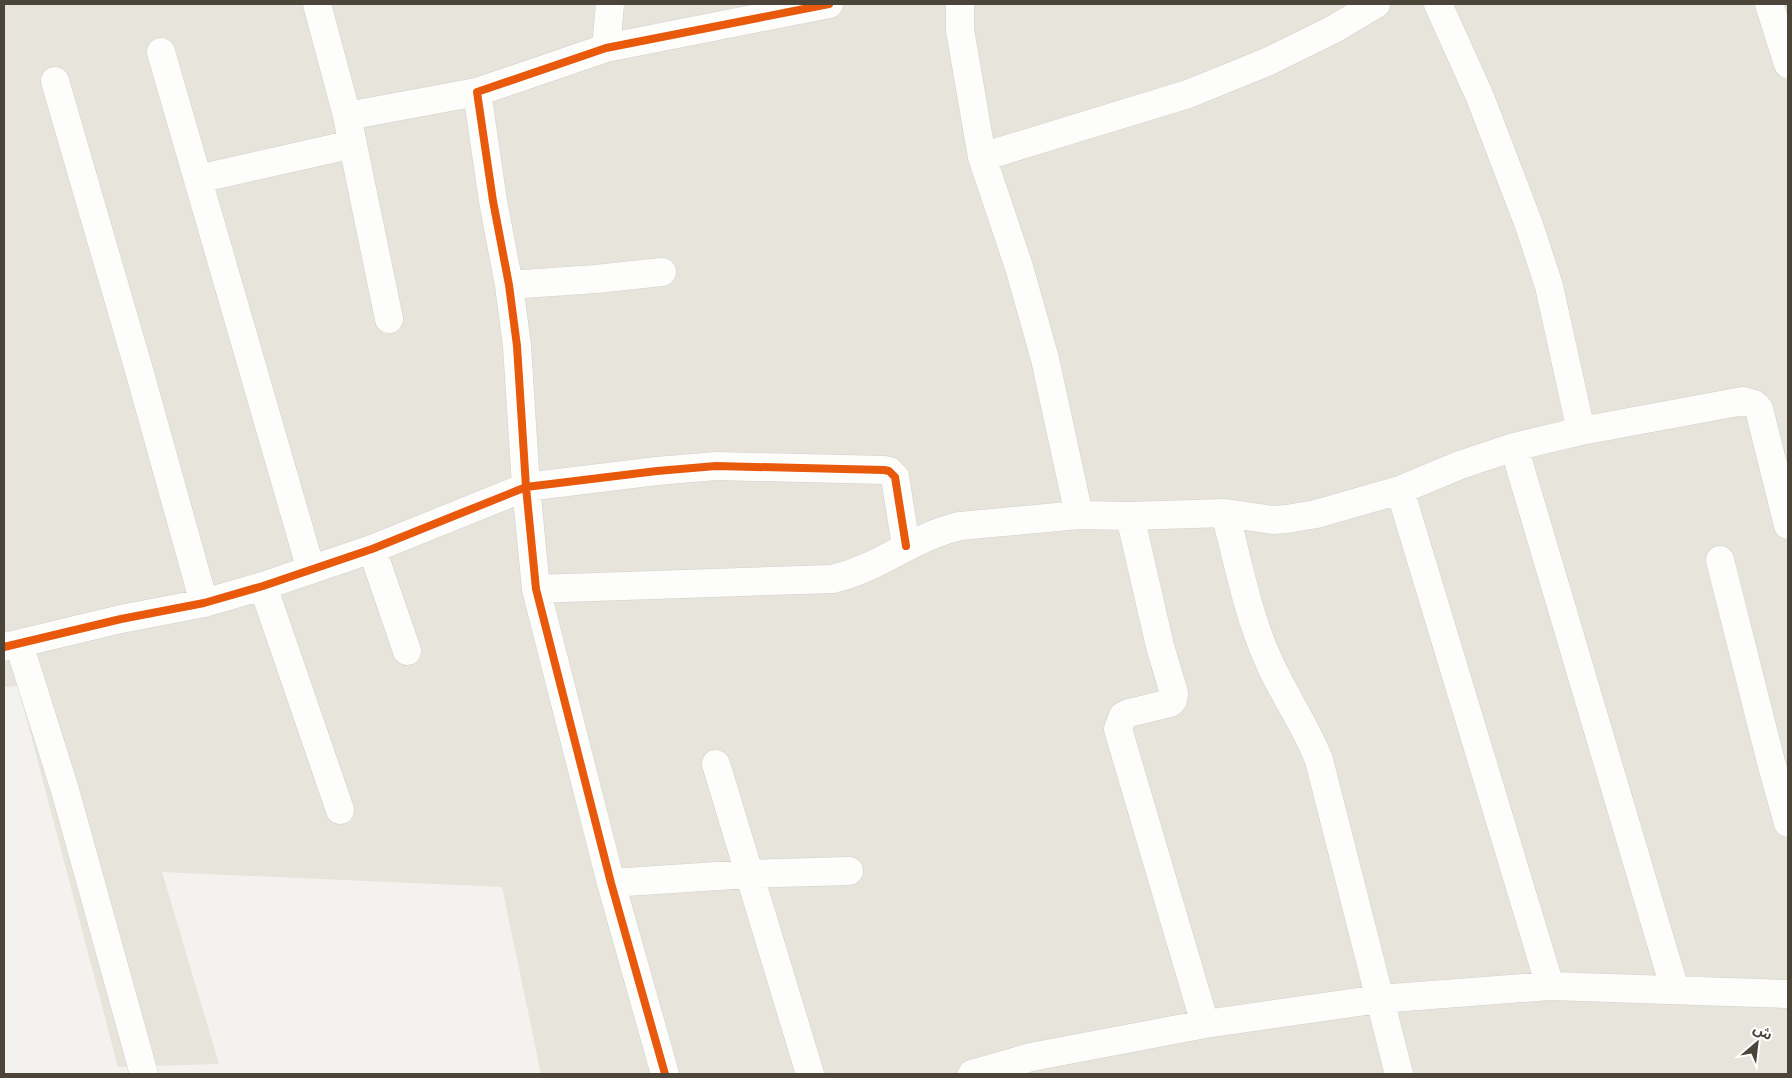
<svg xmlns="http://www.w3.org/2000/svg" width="1792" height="1078" font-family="Signika,'Noto Sans Arabic',sans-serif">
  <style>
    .residential { fill: #e7e4dc }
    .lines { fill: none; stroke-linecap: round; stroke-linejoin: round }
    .minor-casing { stroke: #d2d0cb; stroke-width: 29 }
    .minor { stroke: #fdfdfc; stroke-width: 28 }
    .cycleway-casing { stroke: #fff; stroke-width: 11 }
    .cycleway { stroke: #e8590c; stroke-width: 8 }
  </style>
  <rect width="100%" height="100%" fill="#f4f2ee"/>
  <!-- residential -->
  <path class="residential" d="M 4,4 L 1788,4 L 1788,1074 L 541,1074 L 502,887 L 162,872 L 219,1064 L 118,1067 L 18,686 L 4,687 Z"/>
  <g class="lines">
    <defs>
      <path id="minor" d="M 317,4 L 347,116 L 477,92
        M 829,4 L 606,48 L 477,92 L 493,201 L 509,285 L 517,346 L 526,487 L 657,471 L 716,466 L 884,470 L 889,471 L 895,477 L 906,546
        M 1438,4 L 1480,97 L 1529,225 L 1549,286 L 1581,431
        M 1769,4 L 1788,64
        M 606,48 L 610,4
        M 161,52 L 311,570
        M 55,81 L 139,370 L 204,603
        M 347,116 L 389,319
        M 982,157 L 1188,94 L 1267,62 L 1334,29 L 1376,4
        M 198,179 L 353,144
        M 509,285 L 596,279 L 662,272
        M 1514,447 L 1675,990
        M 1400,490 L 1550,986
        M 1225,513 L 1273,520 L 1287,519 L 1316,514 L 1400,490 L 1460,465 L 1514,447 L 1581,431 L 1743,401 L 1754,404 L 1759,409 L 1788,525
        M 1079,515 L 1130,516 L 1225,513 C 1238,561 1247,612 1267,657 C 1282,693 1305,724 1319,760 L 1399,1074
        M 1130,516 L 1160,646 L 1174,693 L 1173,700 L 1170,703 L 1129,713 L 1123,716 L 1118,729 L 1205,1024
        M 372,549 L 407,651
        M 1720,560 L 1772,766 L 1788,823
        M 263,586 L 340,810
        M 536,589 L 832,579 C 879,569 912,537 960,526 L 1079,515 L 1045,359 L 1019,267 L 982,157 L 960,30 L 960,4
        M 19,644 L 65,790 L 144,1074
        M 4,647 L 121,619 L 204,603 L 263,586 L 372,549 L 526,487 L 536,589 L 611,883 L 665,1074
        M 716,764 L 810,1074
        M 611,883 L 748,874 L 849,871
        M 972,1074 L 1031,1057 L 1205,1024 L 1379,999 L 1550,986 L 1788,994"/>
    </defs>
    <!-- minor casing -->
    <use href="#minor" class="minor-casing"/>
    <!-- minor -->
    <use href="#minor" class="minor"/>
    <defs>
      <path id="cycleway" d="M 829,4 L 606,48 L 477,92 L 493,201 L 509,285 L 517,346 L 526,487 L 657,471 L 716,466 L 884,470 L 889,471 L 895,477 L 906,546
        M 4,647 L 121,619 L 204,603 L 263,586 L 372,549 L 526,487 L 536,589 L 611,883 L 665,1074"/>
    </defs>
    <!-- cycleway casing -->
    <use href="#cycleway" class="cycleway-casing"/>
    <!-- cycleway -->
    <use href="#cycleway" class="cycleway"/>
  </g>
  <!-- border -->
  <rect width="1792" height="1078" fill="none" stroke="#4b4439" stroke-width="10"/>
  <!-- north arrow -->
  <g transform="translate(1757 1043) rotate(28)" stroke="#ffffff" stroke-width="4" paint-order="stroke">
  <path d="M0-4L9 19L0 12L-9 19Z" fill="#4b4439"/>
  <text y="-8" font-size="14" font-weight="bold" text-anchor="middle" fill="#4b4439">ش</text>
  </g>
</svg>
